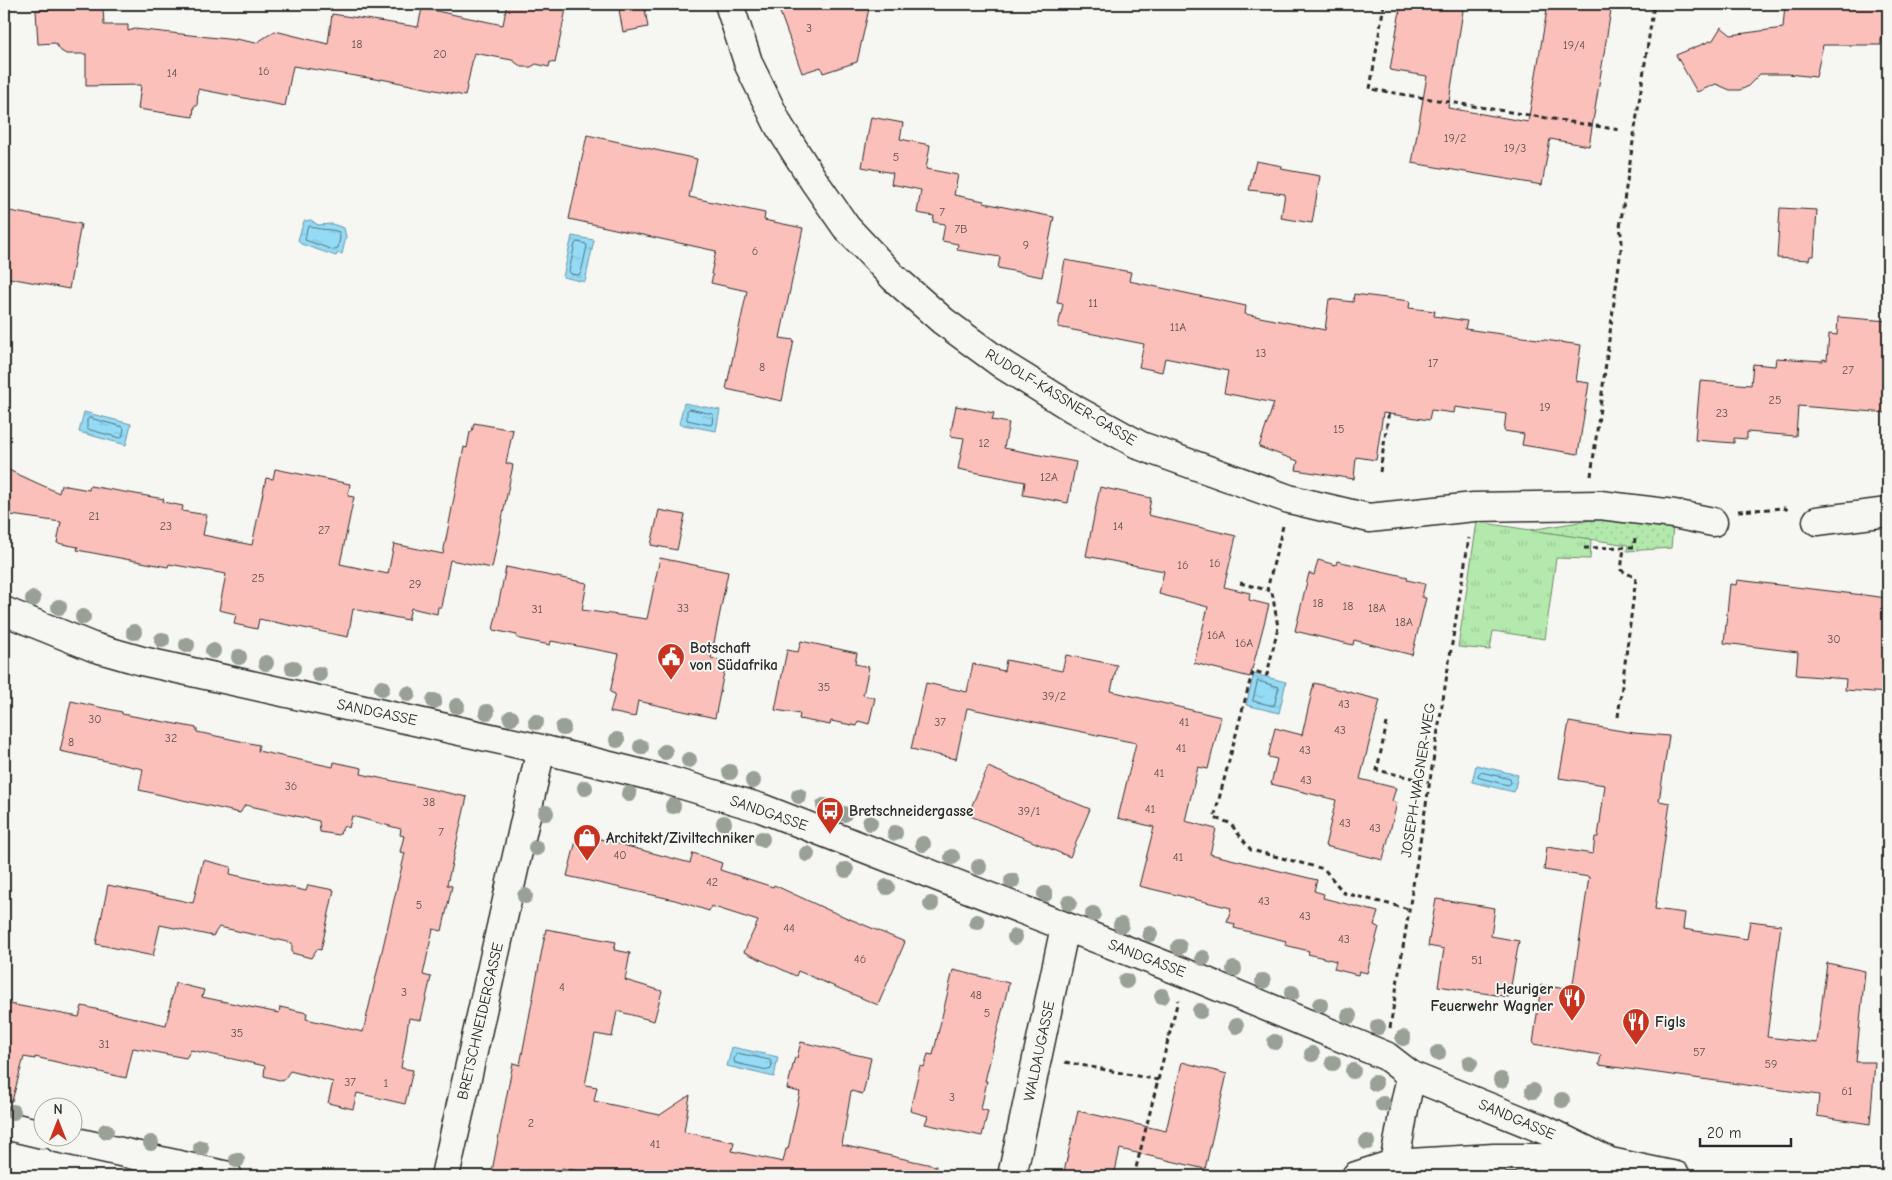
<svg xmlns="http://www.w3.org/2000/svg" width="1892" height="1180" font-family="'Comic Neue',sans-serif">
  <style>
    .grass { fill: url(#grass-dots); stroke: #6f8a6c }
    .park { fill: url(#park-tufts); stroke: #6f8a6c }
    .water { fill: url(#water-ripples); stroke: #6a95a5 }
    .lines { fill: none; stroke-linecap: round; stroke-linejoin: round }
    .shore { stroke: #55717c; stroke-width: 1 }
    .building { fill: #fcc0ba; stroke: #2b2b2b }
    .minor-casing { stroke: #2b2b2b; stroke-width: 31 }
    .path { stroke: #2b2b2b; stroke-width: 3; stroke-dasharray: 5 4; stroke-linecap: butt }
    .minor { stroke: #f6f6f2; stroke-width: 28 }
    .tree { fill: #99a096 }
    .labels { text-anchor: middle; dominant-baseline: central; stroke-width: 4; stroke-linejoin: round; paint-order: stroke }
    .number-label { font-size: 12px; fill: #5f504f }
    .street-label { font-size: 15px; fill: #2b2b2b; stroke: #f6f6f2 }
    .poi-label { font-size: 15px; font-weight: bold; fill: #2b2b2b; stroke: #f6f6f2; text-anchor: start }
  </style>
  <defs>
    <pattern id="grass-dots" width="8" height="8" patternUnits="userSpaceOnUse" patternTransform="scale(1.25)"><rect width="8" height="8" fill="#b3e9ac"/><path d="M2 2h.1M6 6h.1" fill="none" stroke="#9ac894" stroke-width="1.8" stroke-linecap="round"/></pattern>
    <pattern id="park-tufts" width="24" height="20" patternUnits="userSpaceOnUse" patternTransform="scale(1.25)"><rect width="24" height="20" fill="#b3e9ac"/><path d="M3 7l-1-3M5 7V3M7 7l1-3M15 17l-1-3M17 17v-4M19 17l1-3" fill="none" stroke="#9ac894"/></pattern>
    <pattern id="water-ripples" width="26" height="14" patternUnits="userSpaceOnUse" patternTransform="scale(1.25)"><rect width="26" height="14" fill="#94dbf6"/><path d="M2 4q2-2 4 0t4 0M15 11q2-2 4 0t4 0" fill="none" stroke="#80bcd3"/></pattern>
  </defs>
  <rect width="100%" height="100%" fill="#f6f6f2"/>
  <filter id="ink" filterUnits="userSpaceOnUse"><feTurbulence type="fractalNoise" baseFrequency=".02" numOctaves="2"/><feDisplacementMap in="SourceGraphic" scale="10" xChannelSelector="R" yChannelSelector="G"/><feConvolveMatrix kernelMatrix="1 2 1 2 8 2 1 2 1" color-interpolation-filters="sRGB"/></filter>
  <g filter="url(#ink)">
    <!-- grass -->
    <path class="grass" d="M 1604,518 L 1673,526 L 1671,548 L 1627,551 L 1628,545 L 1530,530 Z"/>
    <!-- park -->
    <path class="park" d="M 1477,522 L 1591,539 L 1590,559 L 1556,558 L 1545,639 L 1493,631 L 1490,650 L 1458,647 Z"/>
    <!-- water -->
    <path class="water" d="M 311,220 L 318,225 L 332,224 L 344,228 L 346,237 L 342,254 L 338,253 L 336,256 L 301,244 L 298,240 L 304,221 Z
      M 572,236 L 594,240 L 585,282 L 563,277 Z
      M 684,403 L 720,410 L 716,431 L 679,424 Z
      M 84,412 L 131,424 L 126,445 L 79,432 Z
      M 1254,674 L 1286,682 L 1279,713 L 1246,705 Z
      M 1476,765 L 1518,775 L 1514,792 L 1472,782 Z
      M 732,1047 L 778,1057 L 774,1077 L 727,1066 Z"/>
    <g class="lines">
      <!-- shore -->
      <path class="shore" d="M 310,226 C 319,231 329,228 339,232 L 340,237 L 338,248 L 333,250 L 305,240 L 307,228 Z
        M 578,242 L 586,244 L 587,246 L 581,273 L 579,275 L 571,274 L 569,271 L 575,244 Z
        M 689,409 L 713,414 L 712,424 L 710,425 L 687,420 L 687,411 Z
        M 90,418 L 123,427 L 124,429 L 122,437 L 120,438 L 87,429 L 87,420 Z
        M 1258,681 L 1279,687 L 1274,706 L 1253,701 Z
        M 1481,772 L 1510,779 L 1511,783 L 1508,785 L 1480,778 L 1478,776 Z
        M 737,1053 L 770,1060 L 772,1063 L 771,1069 L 768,1070 L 735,1063 L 734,1060 Z"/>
    </g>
    <!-- building -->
    <path class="building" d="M 507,4 L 567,4 L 555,63 L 550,62 L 549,67 L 536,64 L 531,67 L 522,67 L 512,60 L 474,53 L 465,96 L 381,79 L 381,80 L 293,66 L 285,106 L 198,89 L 197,106 L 194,106 L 193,117 L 138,109 L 141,85 L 86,86 L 86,54 L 66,54 L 61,51 L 55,43 L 38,44 L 36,10 L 103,8 L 104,25 L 128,25 L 128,31 L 135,29 L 236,40 L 236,39 L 256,43 L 275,31 L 328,44 L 332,14 L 418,27 L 422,8 L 503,25 Z
      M 618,4 L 644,4 L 648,27 L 623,32 Z
      M 777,4 L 870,4 L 857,62 L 823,73 L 821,67 L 802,73 Z
      M 1401,4 L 1464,4 L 1448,108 L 1528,122 L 1548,4 L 1612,4 L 1589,146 L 1550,139 L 1542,185 L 1412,163 L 1427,76 L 1390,70 Z
      M 1785,4 L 1884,4 L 1884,39 L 1881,39 L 1881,45 L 1823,45 L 1816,77 L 1788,74 L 1760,74 L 1747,87 L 1740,90 L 1730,90 L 1716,84 L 1697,92 L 1676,55 L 1713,40 L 1721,27 L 1731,35 L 1783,28 Z
      M 871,117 L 903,123 L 900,139 L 930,145 L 926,169 L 958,175 L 954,195 L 984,201 L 984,203 L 1054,217 L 1042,277 L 998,268 L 1000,257 L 957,250 L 958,244 L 942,241 L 945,224 L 933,222 L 934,216 L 917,213 L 921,190 L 891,184 L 893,173 L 862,167 Z
      M 587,135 L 697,159 L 689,197 L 765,213 L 764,220 L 803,228 L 780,338 L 794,340 L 782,401 L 726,389 L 747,291 L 711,283 L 713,275 L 711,274 L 716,251 L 569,219 Z
      M 1256,161 L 1282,166 L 1281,169 L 1320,176 L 1312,223 L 1281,218 L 1285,194 L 1249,190 Z
      M 1780,208 L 1817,210 L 1814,256 L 1810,256 L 1809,260 L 1777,258 Z
      M 4,210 L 81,224 L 69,289 L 4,277 Z
      M 1065,260 L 1131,272 L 1129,281 L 1246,306 L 1245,314 L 1325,330 L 1329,299 L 1353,302 L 1354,294 L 1410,301 L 1409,308 L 1435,311 L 1434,316 L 1467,321 L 1465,329 L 1581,345 L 1576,381 L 1589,383 L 1578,454 L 1522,445 L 1524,434 L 1504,431 L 1506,414 L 1455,407 L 1454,413 L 1431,410 L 1429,420 L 1383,413 L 1376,460 L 1356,457 L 1354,479 L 1296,470 L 1298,461 L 1259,447 L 1274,403 L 1224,393 L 1228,371 L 1165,358 L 1162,372 L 1139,367 L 1144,344 L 1058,327 L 1063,304 L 1057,303 Z
      M 1838,317 L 1888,321 L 1888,413 L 1798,406 L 1796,436 L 1747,432 L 1747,439 L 1734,438 L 1734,443 L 1695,440 L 1700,381 L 1751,385 L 1753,364 L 1775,366 L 1776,358 L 1823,361 L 1823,359 L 1827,360 L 1829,334 L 1837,335 Z
      M 956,406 L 994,413 L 992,420 L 1009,423 L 1004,448 L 1076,462 L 1068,503 L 1023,495 L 1025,482 L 958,469 L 964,438 L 950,436 Z
      M 474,423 L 513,430 L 506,463 L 513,465 L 492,568 L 450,560 L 441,607 L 438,607 L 437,614 L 411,608 L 408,620 L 353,609 L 348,637 L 259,619 L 257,629 L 234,624 L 236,614 L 219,610 L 226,574 L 169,564 L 168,567 L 77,550 L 78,547 L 57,543 L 61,522 L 4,514 L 4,468 L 59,493 L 61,485 L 89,490 L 90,486 L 164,499 L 163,502 L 183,506 L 182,511 L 207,515 L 203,535 L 252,545 L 266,478 L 273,479 L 275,469 L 350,484 L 348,496 L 354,497 L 340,564 L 388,574 L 394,544 L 443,554 L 464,447 L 467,448 L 470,432 L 472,432 Z
      M 1100,487 L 1151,498 L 1148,515 L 1236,536 L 1224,587 L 1250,593 L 1249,600 L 1269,605 L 1250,677 L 1194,663 L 1208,607 L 1159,594 L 1164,571 L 1086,556 Z
      M 659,510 L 685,515 L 677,550 L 651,545 Z
      M 660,558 L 728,572 L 711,658 L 726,662 L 715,718 L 638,701 L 635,717 L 610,712 L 615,694 L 610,692 L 619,654 L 551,641 L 550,645 L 520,639 L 516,637 L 517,635 L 493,630 L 506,567 L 587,583 L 582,610 L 647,619 Z
      M 1318,560 L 1336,565 L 1337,561 L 1408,577 L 1407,580 L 1425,584 L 1422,597 L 1426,598 L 1412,655 L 1354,640 L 1353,645 L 1295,631 L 1309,573 L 1314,575 Z
      M 1737,580 L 1888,598 L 1888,693 L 1845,690 L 1846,679 L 1796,675 L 1798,652 L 1724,643 L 1730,584 L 1736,585 Z
      M 801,641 L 857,653 L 855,664 L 869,667 L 863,695 L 875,698 L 869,724 L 858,721 L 857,726 L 831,721 L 830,725 L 799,719 L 800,714 L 775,710 L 787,650 L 798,652 Z
      M 1066,655 L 1117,665 L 1111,691 L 1221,717 L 1208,769 L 1198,767 L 1185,821 L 1216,829 L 1210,854 L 1317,880 L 1314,891 L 1324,894 L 1323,898 L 1378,912 L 1374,925 L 1379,927 L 1367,973 L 1359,971 L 1358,975 L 1334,969 L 1336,961 L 1308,954 L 1309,951 L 1285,945 L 1286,941 L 1234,928 L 1235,924 L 1227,922 L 1231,908 L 1139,886 L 1154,827 L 1118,818 L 1136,743 L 967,708 L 956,759 L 911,749 L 926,683 L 967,692 L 973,664 L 1004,671 L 1006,660 L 1062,671 Z
      M 1314,683 L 1380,700 L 1360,779 L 1396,788 L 1392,801 L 1397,803 L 1383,860 L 1325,846 L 1336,800 L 1271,784 L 1277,759 L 1268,757 L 1275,728 L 1302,735 Z
      M 71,701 L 122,712 L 122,714 L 197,728 L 197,732 L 259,745 L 258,751 L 333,767 L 334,762 L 362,768 L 361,774 L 467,797 L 447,885 L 452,886 L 442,931 L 433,929 L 423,975 L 431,977 L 421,1020 L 409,1018 L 401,1068 L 413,1070 L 405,1104 L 357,1093 L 353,1109 L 328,1103 L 333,1082 L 290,1071 L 283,1081 L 264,1076 L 265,1066 L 191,1050 L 186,1058 L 133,1048 L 126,1078 L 35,1057 L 35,1059 L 24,1057 L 12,1101 L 4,1100 L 4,1003 L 79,1017 L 82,1006 L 166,1025 L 175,983 L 204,990 L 202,997 L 279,1013 L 280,1007 L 307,1013 L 306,1019 L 363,1032 L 405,853 L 400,852 L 404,836 L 400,835 L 401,829 L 352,816 L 349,828 L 344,826 L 339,835 L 320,832 L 319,821 L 245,805 L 240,813 L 139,790 L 143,769 L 60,751 Z
      M 1569,722 L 1634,733 L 1669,736 L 1659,801 L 1670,803 L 1655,909 L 1685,913 L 1683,929 L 1747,939 L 1750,921 L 1781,925 L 1767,1037 L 1817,1043 L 1827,963 L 1865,971 L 1856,1062 L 1875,1062 L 1870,1124 L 1817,1116 L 1819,1095 L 1599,1065 L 1601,1055 L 1533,1044 L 1541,985 L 1572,990 L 1589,877 L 1544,870 L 1547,847 L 1593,854 L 1595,837 L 1598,837 L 1605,785 L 1559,778 Z
      M 988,767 L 1090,809 L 1070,857 L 968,815 Z
      M 578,833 L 690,863 L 693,853 L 722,863 L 720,870 L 773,887 L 774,885 L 826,909 L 905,942 L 878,1005 L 798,971 L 796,976 L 744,952 L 758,921 L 711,906 L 709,911 L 675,900 L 567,876 Z
      M 203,860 L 231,867 L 230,874 L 306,891 L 308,885 L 334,890 L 321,950 L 317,949 L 311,958 L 292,953 L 292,943 L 219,927 L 213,936 L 160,925 L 153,956 L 96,944 L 108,885 L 193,903 Z
      M 1436,899 L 1495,908 L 1491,936 L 1519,941 L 1509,997 L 1438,986 L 1444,949 L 1428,946 Z
      M 546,929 L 616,942 L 614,950 L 630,953 L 625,980 L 662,991 L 654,1021 L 617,1011 L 612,1037 L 595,1034 L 585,1085 L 597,1087 L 594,1101 L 660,1115 L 690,1095 L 684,1132 L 734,1142 L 732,1151 L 783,1162 L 786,1149 L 788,1149 L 800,1092 L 787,1089 L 795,1057 L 797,1058 L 801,1042 L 871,1058 L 863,1094 L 851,1091 L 842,1145 L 936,1166 L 935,1176 L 607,1176 L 562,1168 L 561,1176 L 522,1176 L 492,1171 L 513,1063 L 520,1065 Z
      M 953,970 L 1009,983 L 985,1081 L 987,1081 L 981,1109 L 988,1111 L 982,1136 L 925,1124 L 928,1116 L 910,1111 L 920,1066 L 924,1067 L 928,1054 L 933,1055 Z
      M 1182,1062 L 1227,1074 L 1205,1169 L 1120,1149 L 1114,1176 L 1063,1176 L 1078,1111 L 1166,1131 Z"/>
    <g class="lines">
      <defs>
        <path id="minor" d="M 729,4 L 749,65 L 779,126 L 814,181 L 846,227 L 893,277 L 943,321 L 1003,365 L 1074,409 L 1141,446 L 1289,499 L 1369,518 L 1474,507 L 1600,505 L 1674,514 L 1713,522
          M 1817,521 L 1888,512
          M 4,611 L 93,647 L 142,661 L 541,749 L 663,779 L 761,808 L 1185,973 L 1386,1056 L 1412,1076 L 1545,1130 L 1610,1162
          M 4,1125 L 42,1134
          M 58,1138 L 228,1176
          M 1393,1164 C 1402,1135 1402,1105 1412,1076
          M 445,1176 L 541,749
          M 1012,1176 L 1065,927
          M 1356,1176 L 1393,1164 L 1494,1158 L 1537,1158 L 1610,1162 L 1676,1176"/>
      </defs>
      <!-- minor casing -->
      <use href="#minor" class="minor-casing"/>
      <!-- path -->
      <path class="path" d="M 1384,4 L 1370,89 L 1620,130
        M 1380,472 L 1389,410
        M 1591,476 L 1622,242 L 1620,227 L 1654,4
        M 1738,511 L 1784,508 L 1791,511
        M 1283,526 L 1267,590 L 1272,592 L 1278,627 L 1267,675 L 1254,671 L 1250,681 L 1214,818 L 1230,823 L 1251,850 L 1324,869 L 1344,893 L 1409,909
        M 1584,548 L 1634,547 L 1635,538
        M 1240,583 L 1267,590
        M 1618,717 L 1636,578 L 1621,570 L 1624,548
        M 1387,723 L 1377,770 L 1429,782
        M 1390,1028 L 1469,538
        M 1065,1062 L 1158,1080
        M 1134,1176 L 1178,1000"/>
      <!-- minor -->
      <use href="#minor" class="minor"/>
    </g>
    <!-- trees -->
    <g class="tree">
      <circle cx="33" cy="599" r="8"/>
      <circle cx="59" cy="607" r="8"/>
      <circle cx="83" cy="617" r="8"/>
      <circle cx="134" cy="632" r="8"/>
      <circle cx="162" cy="640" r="8"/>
      <circle cx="187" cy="645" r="8"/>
      <circle cx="213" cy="651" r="8"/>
      <circle cx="239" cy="657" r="8"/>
      <circle cx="266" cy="663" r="8"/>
      <circle cx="293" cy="668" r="8"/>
      <circle cx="319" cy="674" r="8"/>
      <circle cx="382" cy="688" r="8"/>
      <circle cx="408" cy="694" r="8"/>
      <circle cx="434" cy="701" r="8"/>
      <circle cx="457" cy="706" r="8"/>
      <circle cx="487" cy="712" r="8"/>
      <circle cx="511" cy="718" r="8"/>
      <circle cx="536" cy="722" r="8"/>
      <circle cx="563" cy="728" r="8"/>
      <circle cx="617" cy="740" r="8"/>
      <circle cx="641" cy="747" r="8"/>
      <circle cx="665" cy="752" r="8"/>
      <circle cx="689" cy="760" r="8"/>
      <circle cx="730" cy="772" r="8"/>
      <circle cx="753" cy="781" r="8"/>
      <circle cx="585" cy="788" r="8"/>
      <circle cx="629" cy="794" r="8"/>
      <circle cx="799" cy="796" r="8"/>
      <circle cx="673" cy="806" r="8"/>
      <circle cx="824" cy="806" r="8"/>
      <circle cx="546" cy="813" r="8"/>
      <circle cx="844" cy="814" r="8"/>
      <circle cx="724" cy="823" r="8"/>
      <circle cx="870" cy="823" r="8"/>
      <circle cx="895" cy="833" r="8"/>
      <circle cx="762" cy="839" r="8"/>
      <circle cx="923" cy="844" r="8"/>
      <circle cx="536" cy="848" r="8"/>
      <circle cx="807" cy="854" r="8"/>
      <circle cx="952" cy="857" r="8"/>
      <circle cx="979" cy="867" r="8"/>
      <circle cx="846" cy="870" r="8"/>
      <circle cx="1012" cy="881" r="8"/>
      <circle cx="887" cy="887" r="8"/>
      <circle cx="1045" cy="894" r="8"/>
      <circle cx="525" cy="896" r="8"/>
      <circle cx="1069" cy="903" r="8"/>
      <circle cx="931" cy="904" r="8"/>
      <circle cx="1093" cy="914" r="8"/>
      <circle cx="977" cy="922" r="8"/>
      <circle cx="1121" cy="925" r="8"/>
      <circle cx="1150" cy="934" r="8"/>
      <circle cx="1015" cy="937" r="8"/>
      <circle cx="1179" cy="947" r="8"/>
      <circle cx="1203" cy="958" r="8"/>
      <circle cx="1234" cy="969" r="8"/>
      <circle cx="1126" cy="981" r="8"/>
      <circle cx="1263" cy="981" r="8"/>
      <circle cx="1292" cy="993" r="8"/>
      <circle cx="1162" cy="996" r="8"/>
      <circle cx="1320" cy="1005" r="8"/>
      <circle cx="1200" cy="1011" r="8"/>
      <circle cx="1349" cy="1016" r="8"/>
      <circle cx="1236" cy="1026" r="8"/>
      <circle cx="1378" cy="1027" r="8"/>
      <circle cx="1403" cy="1038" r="8"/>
      <circle cx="1275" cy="1042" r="8"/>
      <circle cx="1438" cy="1053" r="8"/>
      <circle cx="1312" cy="1054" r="8"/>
      <circle cx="1333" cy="1063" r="8"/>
      <circle cx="1470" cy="1063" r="8"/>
      <circle cx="1353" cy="1071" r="8"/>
      <circle cx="1501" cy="1080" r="8"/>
      <circle cx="1375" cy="1083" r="8"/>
      <circle cx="1533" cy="1091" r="8"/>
      <circle cx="1562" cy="1100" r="8"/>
      <circle cx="1383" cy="1104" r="8"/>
      <circle cx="13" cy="1112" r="8"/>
      <circle cx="106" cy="1131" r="8"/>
      <circle cx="1367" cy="1142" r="8"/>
      <circle cx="151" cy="1143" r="8"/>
      <circle cx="201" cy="1148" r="8"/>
      <circle cx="237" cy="1160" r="8"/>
    </g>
  </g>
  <!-- icons -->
  <defs>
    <symbol id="civic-pin" viewBox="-11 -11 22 30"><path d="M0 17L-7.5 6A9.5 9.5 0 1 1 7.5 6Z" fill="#c8321e" stroke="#f6f6f2"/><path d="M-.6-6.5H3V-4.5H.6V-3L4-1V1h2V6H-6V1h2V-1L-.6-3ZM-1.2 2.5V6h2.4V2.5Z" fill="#fff"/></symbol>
    <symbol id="bus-pin" viewBox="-11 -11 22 30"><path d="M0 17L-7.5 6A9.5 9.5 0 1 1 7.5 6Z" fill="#c8321e" stroke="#f6f6f2"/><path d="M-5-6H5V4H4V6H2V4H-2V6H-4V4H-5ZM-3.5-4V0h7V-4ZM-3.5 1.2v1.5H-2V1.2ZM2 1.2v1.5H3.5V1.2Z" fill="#fff"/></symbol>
    <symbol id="shop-pin" viewBox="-11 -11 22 30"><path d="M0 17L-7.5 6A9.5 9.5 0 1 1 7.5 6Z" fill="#c8321e" stroke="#f6f6f2"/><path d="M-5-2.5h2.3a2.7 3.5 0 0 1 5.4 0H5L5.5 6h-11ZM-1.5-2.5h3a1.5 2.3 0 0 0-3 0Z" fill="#fff"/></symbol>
    <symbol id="restaurant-pin" viewBox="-11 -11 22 30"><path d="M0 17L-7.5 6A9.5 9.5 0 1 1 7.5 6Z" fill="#c8321e" stroke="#f6f6f2"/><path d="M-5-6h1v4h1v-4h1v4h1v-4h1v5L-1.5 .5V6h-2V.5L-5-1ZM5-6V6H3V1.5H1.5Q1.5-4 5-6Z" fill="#fff"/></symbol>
  </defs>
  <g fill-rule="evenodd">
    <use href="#civic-pin" x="655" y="641" width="32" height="43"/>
    <use href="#bus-pin" x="814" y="795" width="32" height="43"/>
    <use href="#shop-pin" x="571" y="822" width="32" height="43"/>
    <use href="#restaurant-pin" x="1556" y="982" width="32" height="43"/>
    <use href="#restaurant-pin" x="1620" y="1006" width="32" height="43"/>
  </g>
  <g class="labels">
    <!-- number labels -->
    <g class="number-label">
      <text x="809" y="28">3</text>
      <text x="357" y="44">18</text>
      <text x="1574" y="45">19/4</text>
      <text x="440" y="54">20</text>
      <text x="264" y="71">16</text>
      <text x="172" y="73">14</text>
      <text x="1455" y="138">19/2</text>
      <text x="1515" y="148">19/3</text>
      <text x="896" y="157">5</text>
      <text x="942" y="212">7</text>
      <text x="961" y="229">7B</text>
      <text x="1026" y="245">9</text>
      <text x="755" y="251">6</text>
      <text x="1093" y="303">11</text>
      <text x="1178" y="327">11A</text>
      <text x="1261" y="353">13</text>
      <text x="1433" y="363">17</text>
      <text x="762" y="367">8</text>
      <text x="1848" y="370">27</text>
      <text x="1775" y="400">25</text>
      <text x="1545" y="407">19</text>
      <text x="1722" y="413">23</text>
      <text x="1339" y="429">15</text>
      <text x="984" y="443">12</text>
      <text x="1049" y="477">12A</text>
      <text x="94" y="516">21</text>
      <text x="166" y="526">23</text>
      <text x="1118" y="526">14</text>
      <text x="324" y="530">27</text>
      <text x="1215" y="563">16</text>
      <text x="1183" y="565">16</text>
      <text x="258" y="578">25</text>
      <text x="415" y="584">29</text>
      <text x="1318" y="603">18</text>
      <text x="1348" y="606">18</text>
      <text x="683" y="608">33</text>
      <text x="1377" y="608">18A</text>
      <text x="537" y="609">31</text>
      <text x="1404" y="622">18A</text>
      <text x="1216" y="635">16A</text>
      <text x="1834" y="639">30</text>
      <text x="1244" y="643">16A</text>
      <text x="824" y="687">35</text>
      <text x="1054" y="696">39/2</text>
      <text x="1344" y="704">43</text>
      <text x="95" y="719">30</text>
      <text x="940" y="722">37</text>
      <text x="1184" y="722">41</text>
      <text x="1340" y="730">43</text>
      <text x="171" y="738">32</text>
      <text x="71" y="742">8</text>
      <text x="1181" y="748">41</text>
      <text x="1305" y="750">43</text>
      <text x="1159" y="773">41</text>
      <text x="1306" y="780">43</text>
      <text x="291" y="786">36</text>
      <text x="429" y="802">38</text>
      <text x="1150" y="809">41</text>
      <text x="1029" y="811">39/1</text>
      <text x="1345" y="823">43</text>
      <text x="1375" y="828">43</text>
      <text x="441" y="832">7</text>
      <text x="620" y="855">40</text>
      <text x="1178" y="857">41</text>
      <text x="712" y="882">42</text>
      <text x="1264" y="901">43</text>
      <text x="419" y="905">5</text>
      <text x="1305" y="916">43</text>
      <text x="789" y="928">44</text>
      <text x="1344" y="939">43</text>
      <text x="860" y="959">46</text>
      <text x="1477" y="960">51</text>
      <text x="562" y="987">4</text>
      <text x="404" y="992">3</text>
      <text x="976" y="995">48</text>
      <text x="987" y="1013">5</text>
      <text x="237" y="1033">35</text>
      <text x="104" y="1044">31</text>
      <text x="1699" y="1052">57</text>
      <text x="1771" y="1064">59</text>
      <text x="350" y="1082">37</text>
      <text x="386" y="1083">1</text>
      <text x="1847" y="1091">61</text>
      <text x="952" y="1097">3</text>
      <text x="531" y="1123">2</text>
      <text x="655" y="1144">41</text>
    </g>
    <!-- street labels -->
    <g class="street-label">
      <text transform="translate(1061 397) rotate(31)">RUDOLF-KASSNER-GASSE</text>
      <text transform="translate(377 712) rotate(12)">SANDGASSE</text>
      <text transform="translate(1418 780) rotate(-81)">JOSEPH-WAGNER-WEG</text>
      <text transform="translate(769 813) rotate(19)">SANDGASSE</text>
      <text transform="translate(1147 958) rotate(21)">SANDGASSE</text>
      <text transform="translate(480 1021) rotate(-77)">BRETSCHNEIDERGASSE</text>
      <text transform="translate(1039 1051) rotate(-78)">WALDAUGASSE</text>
      <text transform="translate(1517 1119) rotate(23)">SANDGASSE</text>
    </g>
    <!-- poi labels -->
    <g class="poi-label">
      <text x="690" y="648">Botschaft<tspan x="690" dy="17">von Südafrika</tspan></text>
      <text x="849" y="811">Bretschneidergasse</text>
      <text x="606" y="838">Architekt/Ziviltechniker</text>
      <text x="1553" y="989" text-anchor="end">Heuriger<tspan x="1553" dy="17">Feuerwehr Wagner</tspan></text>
      <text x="1655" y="1022">Figls</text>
    </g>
  </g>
  <!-- margin -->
  <rect width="1892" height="1180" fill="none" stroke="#f6f6f2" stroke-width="20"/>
  <rect x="10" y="10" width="1872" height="1160" fill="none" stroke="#2b2b2b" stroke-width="2" filter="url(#ink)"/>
  <!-- north arrow -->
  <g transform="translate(58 1122)"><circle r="24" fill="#f6f6f2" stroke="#a5a5a2"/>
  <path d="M0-4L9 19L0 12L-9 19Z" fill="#c8321e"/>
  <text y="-8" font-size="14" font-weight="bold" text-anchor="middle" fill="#2b2b2b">N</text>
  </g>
  <!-- scale -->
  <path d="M1700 1138v8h91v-8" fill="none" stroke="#2b2b2b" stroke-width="2.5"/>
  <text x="1707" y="1138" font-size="15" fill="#2b2b2b" stroke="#f6f6f2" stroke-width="4" paint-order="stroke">20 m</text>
</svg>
